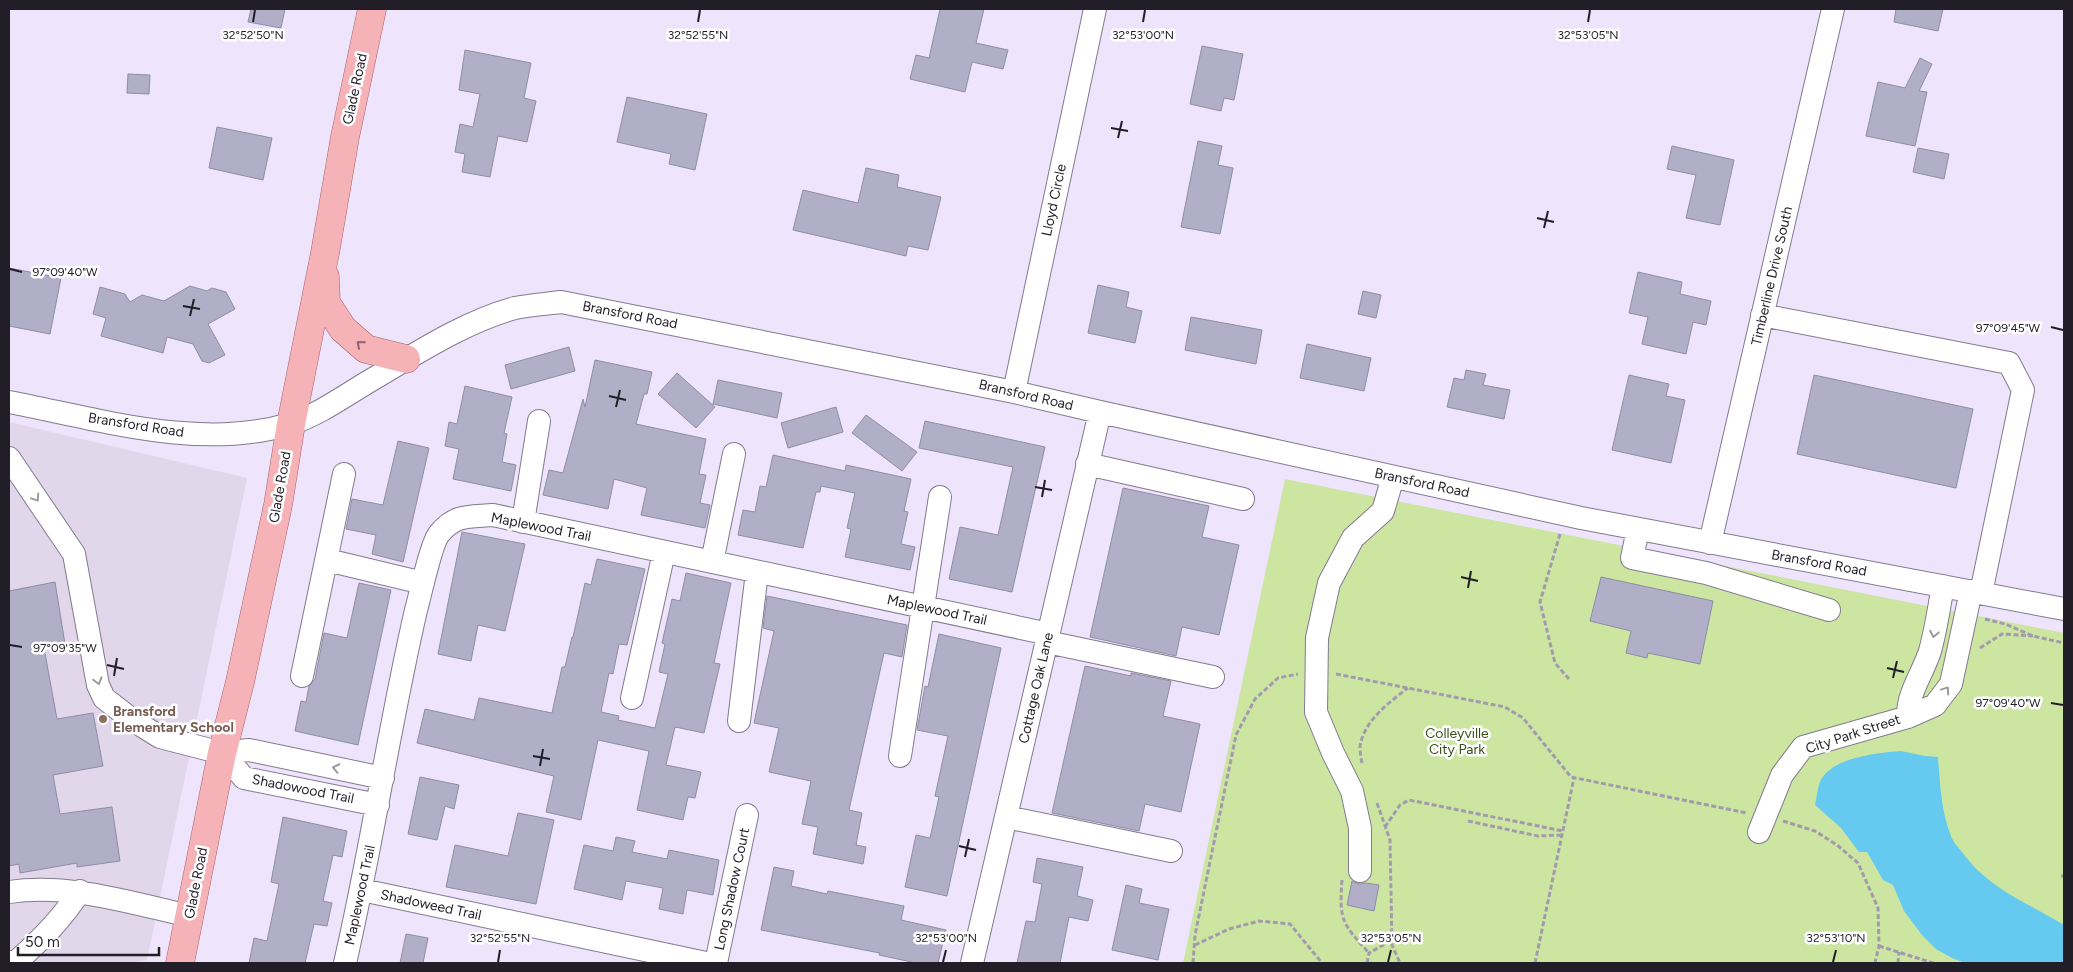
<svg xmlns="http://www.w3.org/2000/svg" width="2073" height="972" font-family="Figtree,sans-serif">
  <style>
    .education { fill: #e2d6ea }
    .green { fill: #cce6a2 }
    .water { fill: #66c9ef }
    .building { fill: #b1afc7; stroke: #8f8da4 }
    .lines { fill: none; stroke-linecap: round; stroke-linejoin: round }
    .minor-casing { stroke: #837a8f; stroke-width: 24 }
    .major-casing { stroke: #a75e67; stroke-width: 29 }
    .path { stroke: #a39bad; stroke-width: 3; stroke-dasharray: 5 2.5; stroke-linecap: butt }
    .minor { stroke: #fff; stroke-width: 22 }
    .major { stroke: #f5b3b8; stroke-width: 28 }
    .oneway { stroke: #8c6870 }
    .oneway2 { stroke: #9c9a9e }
    .ticks { fill: none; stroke: #221e27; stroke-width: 2 }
    .education-dot { fill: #8d6e63; stroke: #fff; stroke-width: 2 }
    .labels { text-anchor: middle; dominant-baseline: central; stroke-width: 5; stroke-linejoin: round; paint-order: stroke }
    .street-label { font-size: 14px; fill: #221e27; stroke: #fff }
    .education-label { font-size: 14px; font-weight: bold; fill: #785e54; stroke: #fff; text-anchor: start }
    .park-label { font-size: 14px; fill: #3b4e16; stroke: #fff }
    .ticks-label { font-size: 12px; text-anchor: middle; fill: #221e27; stroke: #fff; stroke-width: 5; stroke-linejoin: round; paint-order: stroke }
  </style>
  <rect width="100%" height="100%" fill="#eee4fc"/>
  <!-- education -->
  <path class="education" d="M 9,422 L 247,478 L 147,960 L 131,963 L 9,963 Z"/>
  <!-- green -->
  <path class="green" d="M 1285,479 L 2064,633 L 2064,963 L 1183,963 Z"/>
  <!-- water -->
  <path class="water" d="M 1901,751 L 1925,756 L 1938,757 C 1940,783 1941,811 1951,836 C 1953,842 1958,847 1962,852 C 1989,889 2026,902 2064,925 L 2064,963 L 1965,963 L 1952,958 L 1936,949 L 1922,935 L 1904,911 L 1893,885 L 1883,880 L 1867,852 L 1859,852 L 1841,828 L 1815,805 C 1817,797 1817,789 1820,782 C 1831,757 1877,753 1901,751 Z"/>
  <!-- building -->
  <path class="building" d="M 251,9 L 285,9 L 281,28 L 248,22 Z
    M 940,9 L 984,9 L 976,43 L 1008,50 L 1003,69 L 972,62 L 965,92 L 910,79 L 916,55 L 929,58 Z
    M 1896,9 L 1943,9 L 1938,31 L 1894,22 Z
    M 1202,46 L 1243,54 L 1234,100 L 1224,98 L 1221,111 L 1190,104 Z
    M 465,50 L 531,63 L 524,98 L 536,101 L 527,142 L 498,136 L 490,177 L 462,172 L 465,154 L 455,152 L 460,124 L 473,127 L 480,94 L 459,90 Z
    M 1920,58 L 1932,64 L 1919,91 L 1927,92 L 1915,146 L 1866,136 L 1878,82 L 1905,88 Z
    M 128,74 L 150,75 L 149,94 L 127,93 Z
    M 627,97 L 707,114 L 695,170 L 669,164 L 671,154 L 617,142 Z
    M 217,127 L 272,138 L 263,180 L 209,168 Z
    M 1198,141 L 1222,146 L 1218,165 L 1233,168 L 1220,234 L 1181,227 Z
    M 1672,146 L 1734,160 L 1720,225 L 1686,218 L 1696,175 L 1667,169 Z
    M 1918,148 L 1949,154 L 1944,179 L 1913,172 Z
    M 866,168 L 899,175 L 897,187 L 941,197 L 928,250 L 908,246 L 906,256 L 793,230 L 803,190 L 858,203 Z
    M 9,268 L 61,278 L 50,334 L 9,326 Z
    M 1638,272 L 1682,282 L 1680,294 L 1711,301 L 1706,325 L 1693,322 L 1686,354 L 1642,344 L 1648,317 L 1629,313 Z
    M 1098,285 L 1129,292 L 1126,307 L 1142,311 L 1135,343 L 1088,333 Z
    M 190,286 L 207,291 L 212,288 L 226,292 L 235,309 L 208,324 L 225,355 L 209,363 L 202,361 L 193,344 L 167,337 L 163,353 L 101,336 L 106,318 L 93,314 L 100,287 L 125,294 L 130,302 L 142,295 L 164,301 Z
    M 1363,291 L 1381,295 L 1376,318 L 1358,314 Z
    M 1191,317 L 1262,330 L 1256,364 L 1185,350 Z
    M 1307,344 L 1371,358 L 1364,391 L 1300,378 Z
    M 569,347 L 575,371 L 511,389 L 505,365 Z
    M 595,360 L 652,372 L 647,394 L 644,394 L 636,424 L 706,439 L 699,474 L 706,475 L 700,503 L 710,505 L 705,528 L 641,515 L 647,488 L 614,479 L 608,509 L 543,495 L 549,470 L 563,473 L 583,399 L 585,407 Z
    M 1466,370 L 1486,374 L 1483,385 L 1510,390 L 1504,419 L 1447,407 L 1454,378 L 1464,380 Z
    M 677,373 L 715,407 L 696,428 L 658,394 Z
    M 1629,375 L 1669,384 L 1666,396 L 1685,400 L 1671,463 L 1612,450 Z
    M 1814,375 L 1973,409 L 1956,488 L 1797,454 Z
    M 718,380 L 782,393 L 777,418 L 713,404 Z
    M 465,386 L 512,397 L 504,433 L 507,434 L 502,462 L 516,465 L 511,491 L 453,479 L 459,449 L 445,446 L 449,422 L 457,424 Z
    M 836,407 L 843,432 L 788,448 L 781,423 Z
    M 866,415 L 917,452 L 902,471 L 852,433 Z
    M 925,421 L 1045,447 L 1012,592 L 949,579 L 960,527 L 998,535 L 1013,467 L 919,448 Z
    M 398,441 L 429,448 L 403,562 L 372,554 L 376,535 L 346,529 L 352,499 L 383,505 Z
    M 773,455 L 845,471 L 846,465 L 911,479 L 904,511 L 908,512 L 901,544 L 915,547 L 910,570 L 845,557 L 851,529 L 847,528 L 855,493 L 821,486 L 820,492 L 816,492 L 803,548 L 738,535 L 743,510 L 755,512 L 760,486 L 766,487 Z
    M 1123,488 L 1209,506 L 1202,537 L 1239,545 L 1219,635 L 1182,627 L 1176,656 L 1090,637 Z
    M 462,532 L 525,544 L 505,631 L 478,625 L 471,661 L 438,654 Z
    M 597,559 L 645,569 L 627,645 L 619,644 L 613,674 L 609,673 L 601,712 L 619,716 L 618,720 L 655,728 L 668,674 L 659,672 L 665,644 L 662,643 L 672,599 L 680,601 L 686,573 L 731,583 L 714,663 L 720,664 L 704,733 L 675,727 L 666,765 L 701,772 L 695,798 L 688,797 L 683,820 L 637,810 L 649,751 L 598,740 L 581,820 L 546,812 L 554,776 L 417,743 L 425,709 L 474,720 L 479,698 L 552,713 L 562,667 L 565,667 L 572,637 L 573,637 L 585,583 L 591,585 Z
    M 1601,577 L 1713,601 L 1700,664 L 1648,653 L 1647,658 L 1626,653 L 1631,631 L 1590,621 Z
    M 55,582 L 65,644 L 44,648 L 57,719 L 93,713 L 103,766 L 53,775 L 60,814 L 112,807 L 120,861 L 77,867 L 77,863 L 20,873 L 19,864 L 9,866 L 9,591 Z
    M 359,583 L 391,590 L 358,745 L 295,731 L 301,701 L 306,702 L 309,686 L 315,679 L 324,633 L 347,638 Z
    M 767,596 L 907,625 L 902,657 L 884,653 L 849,810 L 862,813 L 856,845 L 866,847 L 863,864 L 813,854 L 818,827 L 802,824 L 811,781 L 769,772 L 779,728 L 754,723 L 774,631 L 763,628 Z
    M 939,634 L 1001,648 L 947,896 L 905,887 L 916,835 L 930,838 L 939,797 L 935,796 L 948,736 L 917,730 L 925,686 L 928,687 Z
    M 1085,666 L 1131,676 L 1131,673 L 1171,681 L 1163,716 L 1200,724 L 1181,812 L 1145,804 L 1139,831 L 1052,813 Z
    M 420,777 L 459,785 L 454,809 L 445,806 L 437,840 L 408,834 Z
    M 518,813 L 554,820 L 536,904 L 446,887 L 455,845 L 508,856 Z
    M 283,817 L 347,831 L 342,857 L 333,855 L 323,901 L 332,903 L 327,926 L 314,924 L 305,963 L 249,963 L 254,938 L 267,941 L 279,884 L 271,882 Z
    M 616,837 L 635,841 L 632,852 L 667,859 L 669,850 L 719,860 L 713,895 L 687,890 L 683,914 L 659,909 L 663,888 L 626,881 L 622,900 L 574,889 L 584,845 L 613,851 Z
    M 1037,858 L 1083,867 L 1077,896 L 1093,900 L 1088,921 L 1069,917 L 1060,963 L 1017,963 L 1026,921 L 1035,922 L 1042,884 L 1033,882 Z
    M 774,867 L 794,871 L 791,886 L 827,894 L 828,891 L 904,906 L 901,920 L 946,930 L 938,963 L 916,963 L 879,955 L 880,953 L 761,930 Z
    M 1352,881 L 1360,884 L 1366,883 L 1379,885 L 1374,911 L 1347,905 Z
    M 1126,885 L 1142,889 L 1139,903 L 1169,909 L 1158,960 L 1112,950 Z
    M 406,934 L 428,938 L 423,963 L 400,963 Z"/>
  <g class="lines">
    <defs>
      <path id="minor" d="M 1762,315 L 2009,363 L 2023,390 L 1981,593
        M 1014,392 L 1095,9
        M 9,402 C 98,419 200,451 290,424 C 319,415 347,394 373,379 C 417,353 466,321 515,308 C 530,305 546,304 561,302 L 1014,392 L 1100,412 L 1581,518 L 2064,609
        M 9,458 L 74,554 L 98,685 L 104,698 L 131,719 L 160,737 L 222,753 L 249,750 L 383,778
        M 1087,464 L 1243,499
        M 523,522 L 539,421
        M 1638,529 L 1632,558 L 1706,573 L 1829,610
        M 1710,543 L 1833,9
        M 327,560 L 423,583
        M 712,562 L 734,454
        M 1047,642 L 1213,677
        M 302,676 L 344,474
        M 632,698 L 664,552
        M 1908,717 C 1907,694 1923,673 1930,651 C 1936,630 1939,607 1943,586
        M 739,721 L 757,572
        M 222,753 L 244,778 L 378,805
        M 900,756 L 940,497
        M 1006,817 L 1171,851
        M 1759,832 L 1782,775 L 1803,747 L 1908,717 L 1935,705 L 1951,684 L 1971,591
        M 1360,871 L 1360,828 L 1352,791 L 1333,753 L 1316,712 L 1317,638 L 1329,583 L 1353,538 L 1383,511 L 1393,477
        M 362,890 L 706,963
        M 9,892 C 70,883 131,903 190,916
        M 9,962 L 16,962 C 41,940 62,919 80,891
        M 345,963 C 372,846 389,727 416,610 C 420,596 431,544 439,534 C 455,514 469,517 493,515 L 1049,634
        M 716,963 L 747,815
        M 972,963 L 1100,412"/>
      <path id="major" d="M 325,277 L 326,303 L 343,329 L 366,349 L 406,359
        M 180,963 L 222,753 L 240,682 L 278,505 L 291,424 L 325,253 L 345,137 L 372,9"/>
    </defs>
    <!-- minor casing -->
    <use href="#minor" class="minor-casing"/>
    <!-- major casing -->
    <use href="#major" class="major-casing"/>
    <!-- path -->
    <path class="path" d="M 1560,534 L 1540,602 L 1555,663 L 1569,679
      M 1985,619 L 2005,624 L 2033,636 L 2064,643
      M 1980,648 L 2002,634 L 2033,636
      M 1336,674 L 1505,707 L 1523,718 L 1571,777 L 1747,813
      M 1362,763 C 1361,758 1360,752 1360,747 C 1363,722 1389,702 1408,688
      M 1377,803 L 1390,840 L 1392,945 L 1400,963
      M 1468,821 L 1538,836 L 1562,835
      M 1783,821 L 1815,831 L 1837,845 L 1858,863 L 1878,908 L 1879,946 L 1875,963
      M 1385,827 L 1400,805 L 1409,800 L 1563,831
      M 2061,876 L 2064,876
      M 1342,880 C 1339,921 1342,923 1369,953
      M 1195,945 L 1229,929 L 1259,921 L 1290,924 L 1322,963
      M 1879,946 L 1933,963
      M 1193,963 L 1195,935 L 1236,735 L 1255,699 L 1278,678 L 1298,674
      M 1367,963 L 1369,953 L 1392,940
      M 1535,963 L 1574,778
      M 1898,963 L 1899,952"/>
    <!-- minor -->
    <use href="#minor" class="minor"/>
    <!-- major -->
    <use href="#major" class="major"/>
  </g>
  <!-- one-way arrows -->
  <defs><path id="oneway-chevron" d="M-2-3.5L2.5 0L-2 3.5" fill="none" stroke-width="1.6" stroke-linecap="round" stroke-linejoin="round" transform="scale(1.25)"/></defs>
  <use class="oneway" href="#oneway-chevron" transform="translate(360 344) rotate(-139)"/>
  <g class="oneway2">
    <use href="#oneway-chevron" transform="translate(36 498) rotate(56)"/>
    <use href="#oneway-chevron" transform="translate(1934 634) rotate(101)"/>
    <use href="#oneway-chevron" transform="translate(98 681) rotate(74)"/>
    <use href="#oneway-chevron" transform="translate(1946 690) rotate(-56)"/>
    <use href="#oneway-chevron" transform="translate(336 768) rotate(-168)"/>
  </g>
  <!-- ticks -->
  <path class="ticks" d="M 253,22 L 255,10M 698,22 L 700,10M 1143,22 L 1145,10M 1588,22 L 1590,10M 1111,128 L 1128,131M 1118,138 L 1122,121M 1537,218 L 1554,222M 1544,228 L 1548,211M 10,269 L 22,272M 183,306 L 200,309M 190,316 L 194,299M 2051,327 L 2063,330M 609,396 L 626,400M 616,407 L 620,390M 1035,487 L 1052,490M 1042,497 L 1045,480M 1461,577 L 1478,581M 1468,588 L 1471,571M 10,645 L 22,647M 107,665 L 124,669M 1887,668 L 1904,672M 114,676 L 117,658M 1893,678 L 1897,661M 2051,703 L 2063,705M 533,756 L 550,759M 540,766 L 543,749M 959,846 L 976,850M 965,857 L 969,839M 498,962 L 500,950M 943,962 L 946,950M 1388,962 L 1391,950M 1833,962 L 1836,950"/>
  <!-- markers -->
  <circle class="education-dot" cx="103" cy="719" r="5"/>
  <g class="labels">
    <!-- street labels -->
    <g class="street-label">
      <text transform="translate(355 89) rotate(-78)">Glade Road</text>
      <text transform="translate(1054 200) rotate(-78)">Lloyd Circle</text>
      <text transform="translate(1772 276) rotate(-77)">Timberline Drive South</text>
      <text transform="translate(630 315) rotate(11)">Bransford Road</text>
      <text transform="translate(1026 395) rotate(13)">Bransford Road</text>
      <text transform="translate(136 425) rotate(9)">Bransford Road</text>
      <text transform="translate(1422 483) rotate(12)">Bransford Road</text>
      <text transform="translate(280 487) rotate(-80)">Glade Road</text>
      <text transform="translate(541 527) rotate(11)">Maplewood Trail</text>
      <text transform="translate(1819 563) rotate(10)">Bransford Road</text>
      <text transform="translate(937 610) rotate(12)">Maplewood Trail</text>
      <text transform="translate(1036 688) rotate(-77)">Cottage Oak Lane</text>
      <text transform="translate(1853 734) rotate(-18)">City Park Street</text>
      <text transform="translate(303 789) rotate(11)">Shadowood Trail</text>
      <text transform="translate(196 883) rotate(-79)">Glade Road</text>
      <text transform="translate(732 889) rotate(-78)">Long Shadow Court</text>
      <text transform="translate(360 895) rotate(-78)">Maplewood Trail</text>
      <text transform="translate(431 905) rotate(12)">Shadoweed Trail</text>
    </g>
    <!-- education labels -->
    <g class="education-label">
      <text x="113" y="711">Bransford<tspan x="113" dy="16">Elementary School</tspan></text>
    </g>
    <!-- park labels -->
    <g class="park-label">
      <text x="1457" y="733">Colleyville<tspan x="1457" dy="16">City Park</tspan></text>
    </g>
  </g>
  <g class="ticks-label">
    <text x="253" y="39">32°52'50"N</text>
    <text x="698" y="39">32°52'55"N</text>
    <text x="1143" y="39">32°53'00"N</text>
    <text x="1588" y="39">32°53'05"N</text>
    <text x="65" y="276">97°09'40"W</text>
    <text x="2008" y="332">97°09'45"W</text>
    <text x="65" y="652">97°09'35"W</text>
    <text x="2008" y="707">97°09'40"W</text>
    <text x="500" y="942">32°52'55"N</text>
    <text x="946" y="942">32°53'00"N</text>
    <text x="1391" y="942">32°53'05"N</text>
    <text x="1836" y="942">32°53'10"N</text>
  </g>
  <!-- border -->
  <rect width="2073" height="972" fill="none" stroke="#221e27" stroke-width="20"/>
  <!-- scale -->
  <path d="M18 947v8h141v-8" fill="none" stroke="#221e27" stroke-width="2.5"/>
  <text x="25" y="947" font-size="15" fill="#221e27" stroke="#ffffff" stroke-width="4" paint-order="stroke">50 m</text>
</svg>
